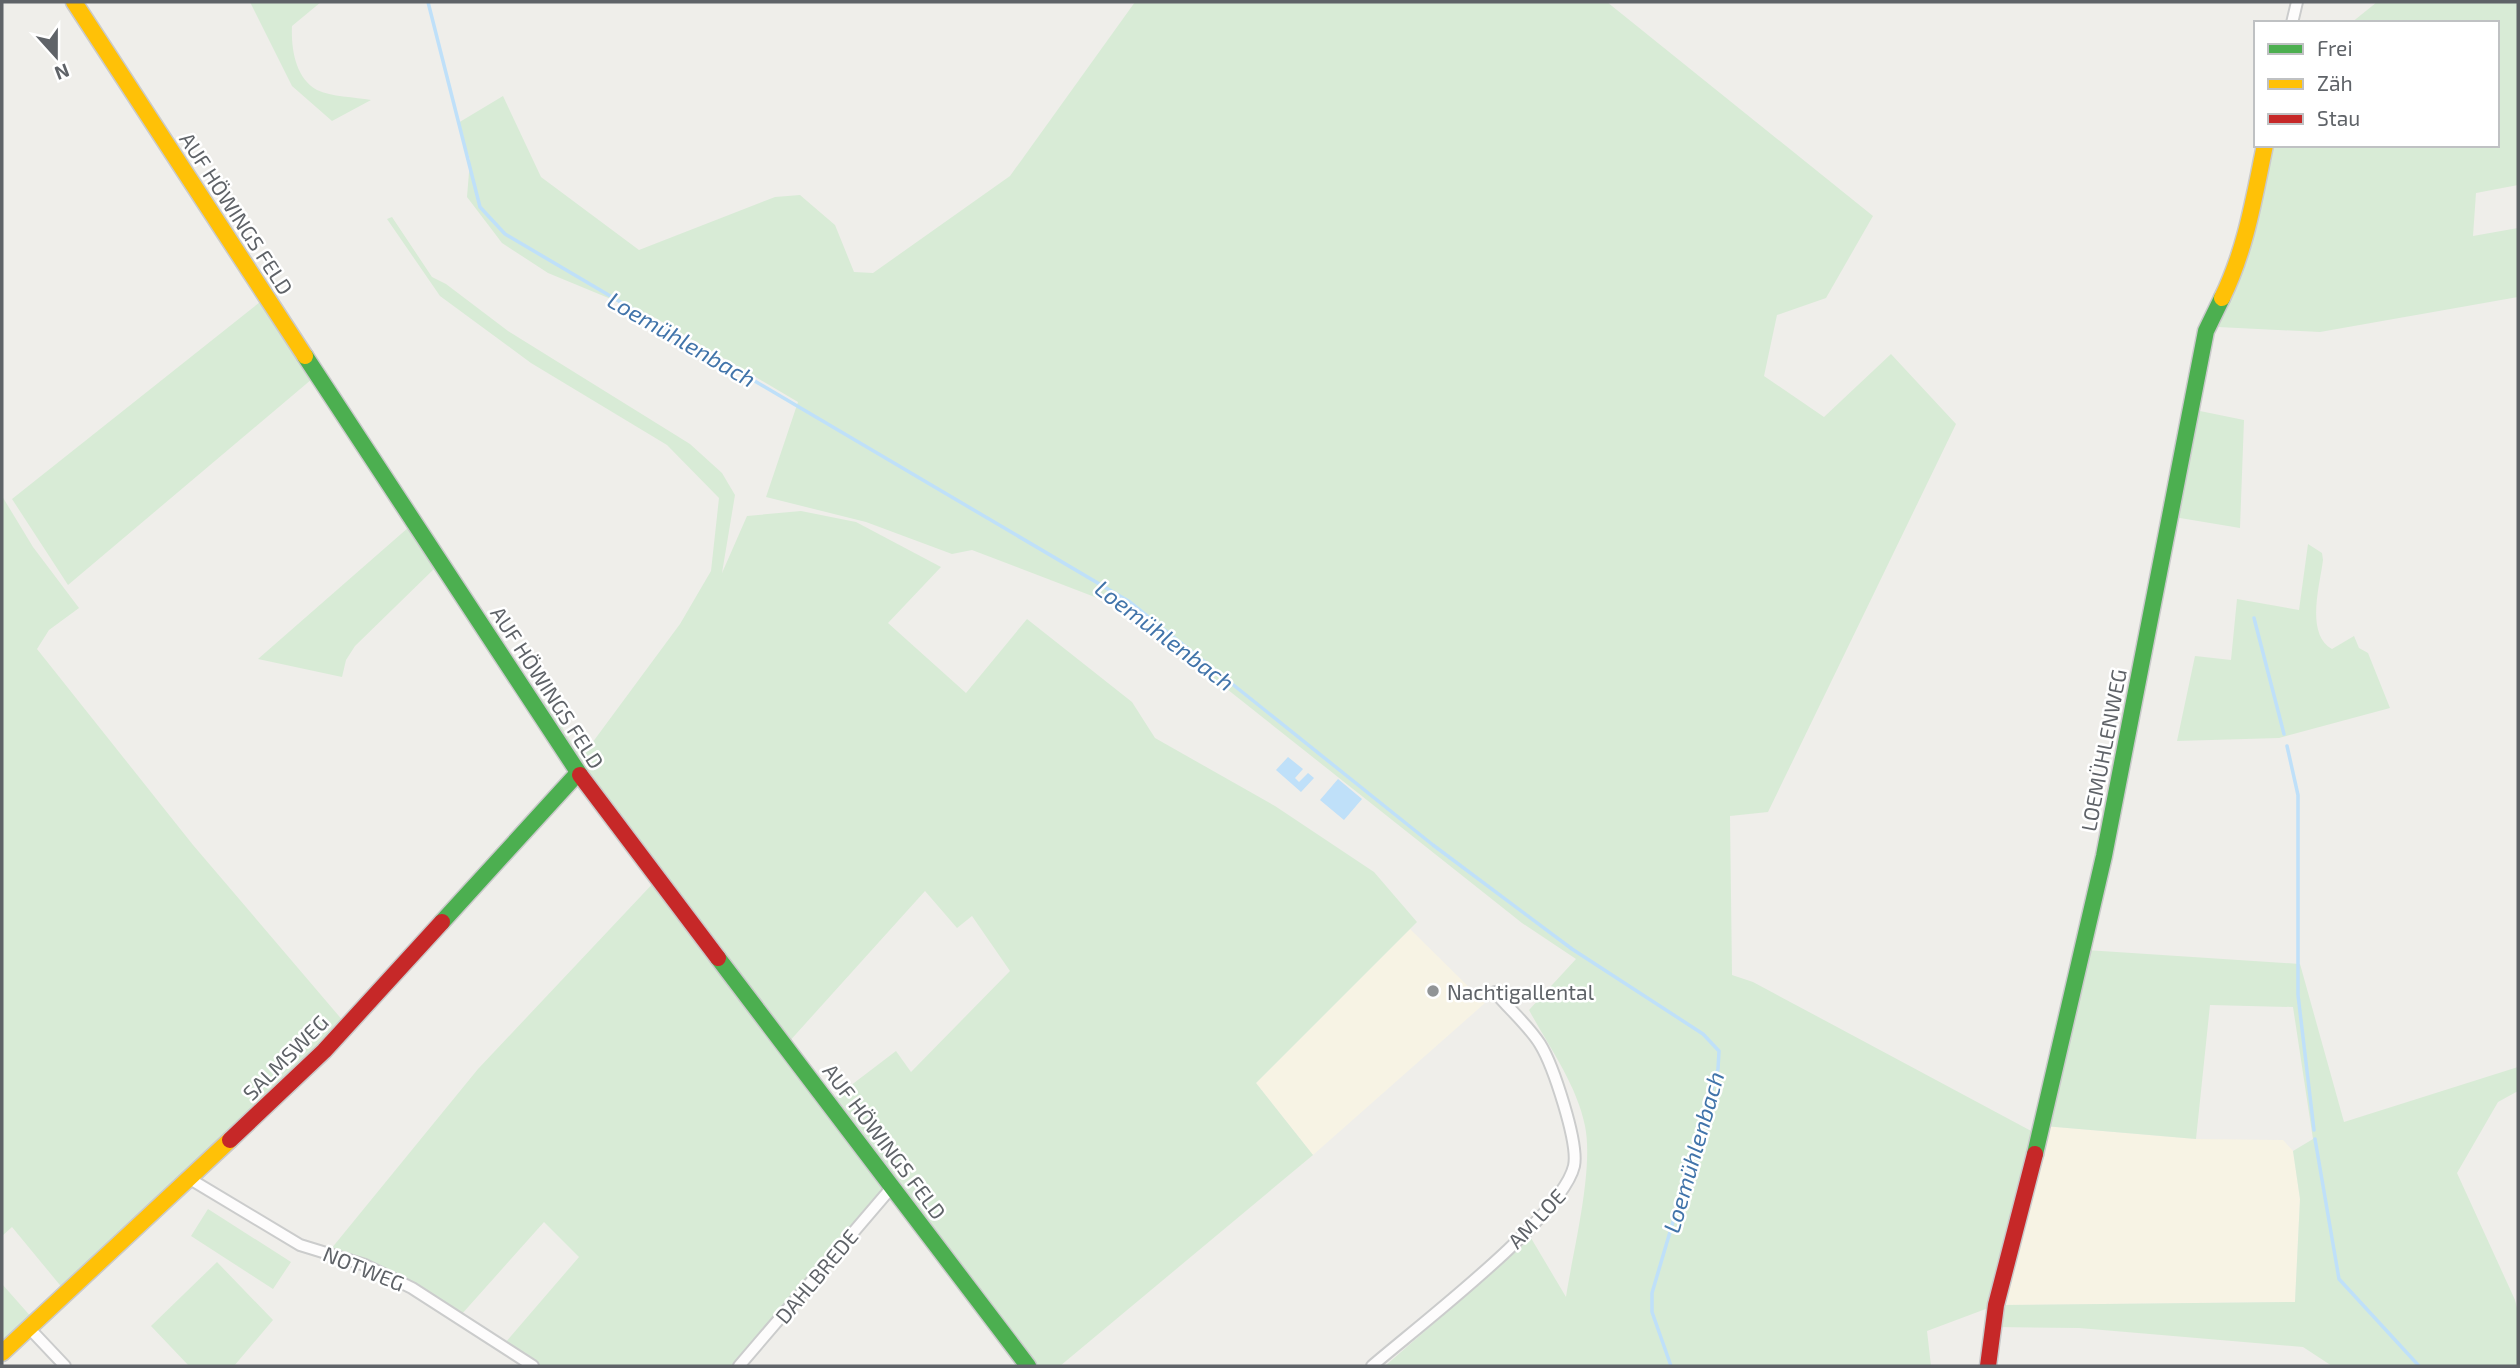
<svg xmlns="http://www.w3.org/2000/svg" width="2520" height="1368" font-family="'Exo 2',sans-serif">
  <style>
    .commercial { fill: #f7f3e4 }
    .green { fill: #d8ebd6; fill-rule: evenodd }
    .water { fill: #bfe0f9 }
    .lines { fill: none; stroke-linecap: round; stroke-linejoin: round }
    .stream { stroke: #bfe0f9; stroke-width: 3.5 }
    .street-casing { stroke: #cbcccc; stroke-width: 14 }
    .fast-casing { stroke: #cacacb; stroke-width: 19 }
    .slow-casing { stroke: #cacacb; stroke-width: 19 }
    .jam-casing { stroke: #cacacb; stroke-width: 19 }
    .street { stroke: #fdfcfc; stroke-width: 10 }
    .fast { stroke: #4caf50; stroke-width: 16 }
    .slow { stroke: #ffc107; stroke-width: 16 }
    .jam { stroke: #c62828; stroke-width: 16 }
    .poi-dot { fill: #919496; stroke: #fff; stroke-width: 2.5 }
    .labels { text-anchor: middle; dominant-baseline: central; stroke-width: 5; stroke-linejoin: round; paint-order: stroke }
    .street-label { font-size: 21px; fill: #5f6368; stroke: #fff }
    .poi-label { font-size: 21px; fill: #5f6368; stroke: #fff; text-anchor: start }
    .water-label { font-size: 23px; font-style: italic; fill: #4174aa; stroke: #fff }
  </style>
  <rect width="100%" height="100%" fill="#efeeea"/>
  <!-- commercial -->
  <path class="commercial" d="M 1410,929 L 1485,1003 L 1313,1155 L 1256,1083 Z
    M 2044,1126 L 2196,1139 L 2283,1140 L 2293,1151 L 2300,1199 L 2295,1302 L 2001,1305 Z"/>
  <!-- green -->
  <path class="green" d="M 250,2 L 321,2 L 292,26 C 291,48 295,78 317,90 C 331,97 355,97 371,100 L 332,121 L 292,86 Z
    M 1135,2 L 1607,2 L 1873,216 L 1826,298 L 1777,315 L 1764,376 L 1824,417 L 1891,354 L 1956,424 L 1768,812 L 1730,816 L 1732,975 L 1753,982 L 2035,1133 L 1991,1307 L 1927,1331 L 1931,1366 L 1385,1366 L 1531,1238 L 1566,1297 C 1573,1251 1594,1170 1585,1126 C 1577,1085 1549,1047 1529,1010 L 1576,959 L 1522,923 L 1126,609 L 972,550 L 952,554 L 866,522 L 766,497 L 798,402 L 652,316 L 548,273 L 502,243 L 467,197 L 470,160 L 458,123 L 503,96 L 541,177 L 639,250 L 775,197 L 800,195 L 835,225 L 854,272 L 873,273 L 1010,176 Z
    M 2377,2 L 2518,2 L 2518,185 L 2476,193 L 2473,236 L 2518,228 L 2518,297 L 2320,332 L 2218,327 L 2211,321 L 2239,264 L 2270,145 L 2497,145 L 2497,23 L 2351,23 Z
    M 392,217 L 432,277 L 446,284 L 508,331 L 690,444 L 722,473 L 735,495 L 722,573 L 747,516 L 801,511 L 856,522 L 941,567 L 888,623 L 966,693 L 1027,619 L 1132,702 L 1155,738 L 1275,806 L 1374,872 L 1417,922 L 1256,1083 L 1313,1155 L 1060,1366 L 1028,1366 L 892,1187 L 737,1366 L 540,1366 L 505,1343 L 579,1257 L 544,1222 L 461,1315 L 331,1249 L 478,1069 L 658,878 L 651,878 L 512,660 L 556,717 L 581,758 L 680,624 L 711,571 L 719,498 L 667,445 L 531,363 L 440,296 L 387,219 ZM 925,891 L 957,928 L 972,916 L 1010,971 L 911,1072 L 896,1051 L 829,1102 L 787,1044 Z
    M 260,302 L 312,379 L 68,585 L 12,499 Z
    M 2195,410 L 2244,420 L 2240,528 L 2174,517 Z
    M 2,496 L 33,547 L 79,608 L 49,630 L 37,649 L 193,845 L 344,1022 L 64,1290 L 12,1227 L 2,1236 Z
    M 409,527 L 435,568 L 355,646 L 346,660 L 342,677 L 258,659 Z
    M 2308,544 L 2322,553 L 2323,560 C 2320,585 2305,634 2332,649 L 2354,636 L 2359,648 L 2368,653 L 2390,708 L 2279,738 L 2177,741 L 2195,656 L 2231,660 L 2237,599 L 2299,610 Z
    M 2086,950 L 2300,964 L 2344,1122 L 2518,1067 L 2518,1091 L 2498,1102 L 2457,1173 L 2515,1300 L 2518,1312 L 2518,1366 L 2332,1366 L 2303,1347 L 2079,1328 L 1996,1327 L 2001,1305 L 2295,1302 L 2300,1199 L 2293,1151 L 2313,1139 L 2293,1007 L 2210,1005 L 2196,1139 L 2044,1126 Z
    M 208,1209 L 291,1262 L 273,1289 L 191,1236 Z
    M 217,1262 L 273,1320 L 234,1366 L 189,1366 L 151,1326 Z
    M 2,1284 L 33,1319 L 2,1344 Z"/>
  <!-- water -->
  <path class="water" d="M 1288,757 L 1303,769 L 1295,778 L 1299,782 L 1308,773 L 1314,778 L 1301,792 L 1276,770 Z
    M 1338,779 L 1362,799 L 1344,820 L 1320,800 Z"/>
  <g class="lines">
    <!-- stream -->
    <path class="stream" d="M 428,2 L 480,207 L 505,234 L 1130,602 L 1433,845 L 1572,949 L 1703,1034 L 1719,1051 L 1718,1069 L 1652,1293 L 1652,1312 L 1671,1366
      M 2254,618 L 2284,734
      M 2287,746 L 2298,795 L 2298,995 L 2314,1130
      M 2315,1139 L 2339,1279 L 2419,1366"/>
    <defs>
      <path id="street" d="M 2292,23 L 2297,2
        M 190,1179 L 300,1245 L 365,1265 L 412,1288 L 533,1366
        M 30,1329 L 65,1366
        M 739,1366 L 892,1187
        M 1372,1366 C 1417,1327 1562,1217 1574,1166 C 1579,1143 1553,1065 1540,1044 C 1528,1025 1509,1009 1495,992"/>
      <path id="fast" d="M 305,356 L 580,775
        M 442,922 L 578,773
        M 718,958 L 1028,1366
        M 2035,1154 L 2104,856 L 2206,331 L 2222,298"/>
      <path id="slow" d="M 74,2 L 305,356
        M 2222,298 C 2246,249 2254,198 2265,145
        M 2,1353 L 230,1140"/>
      <path id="jam" d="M 580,775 L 718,958
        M 230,1140 L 324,1051 L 442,922
        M 1988,1366 L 1996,1305 L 2035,1154"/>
    </defs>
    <!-- street casing -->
    <use href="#street" class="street-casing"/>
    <!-- fast casing -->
    <use href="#fast" class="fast-casing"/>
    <!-- slow casing -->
    <use href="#slow" class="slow-casing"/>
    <!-- jam casing -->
    <use href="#jam" class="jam-casing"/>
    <!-- street -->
    <use href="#street" class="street"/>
    <!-- fast -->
    <use href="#fast" class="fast"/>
    <!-- slow -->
    <use href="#slow" class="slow"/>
    <!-- jam -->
    <use href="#jam" class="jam"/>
  </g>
  <!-- markers -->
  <circle class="poi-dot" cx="1433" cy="991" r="7"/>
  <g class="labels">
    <!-- street labels -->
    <g class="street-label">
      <text transform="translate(237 213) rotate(57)">AUF HÖWINGS FELD</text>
      <text transform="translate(548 687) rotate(57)">AUF HÖWINGS FELD</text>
      <text transform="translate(2103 750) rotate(-79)">LOEMÜHLENWEG</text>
      <text transform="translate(285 1057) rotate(-45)">SALMSWEG</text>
      <text transform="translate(885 1141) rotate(53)">AUF HÖWINGS FELD</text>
      <text transform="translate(1536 1218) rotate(-47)">AM LOE</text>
      <text transform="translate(364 1268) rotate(22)">NOTWEG</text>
      <text transform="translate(816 1276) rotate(-50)">DAHLBREDE</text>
    </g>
    <!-- poi labels -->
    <g class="poi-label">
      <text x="1447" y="991">Nachtigallental</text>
    </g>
    <!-- water labels -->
    <g class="water-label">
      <text transform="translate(682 339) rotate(30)">Loemühlenbach</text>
      <text transform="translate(1165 635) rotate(37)">Loemühlenbach</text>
      <text transform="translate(1693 1152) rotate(-74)">Loemühlenbach</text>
    </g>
  </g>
  <!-- border -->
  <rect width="2520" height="1368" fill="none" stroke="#5f6368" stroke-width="7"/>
  <!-- legend -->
  <rect x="2254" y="21" width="245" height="126" fill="#ffffff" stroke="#bfc1c3" stroke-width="2"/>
  <rect x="2268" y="44" width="35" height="10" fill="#4caf50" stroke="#bfc1c3" stroke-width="2"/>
  <text x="2317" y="56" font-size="21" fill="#5f6368">Frei</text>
  <rect x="2268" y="79" width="35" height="10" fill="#ffc107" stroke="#bfc1c3" stroke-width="2"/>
  <text x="2317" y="91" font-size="21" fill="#5f6368">Zäh</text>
  <rect x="2268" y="114" width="35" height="10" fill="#c62828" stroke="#bfc1c3" stroke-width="2"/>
  <text x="2317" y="126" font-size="21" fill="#5f6368">Stau</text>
  <!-- north arrow -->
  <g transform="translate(56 56) rotate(159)" stroke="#ffffff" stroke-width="5" paint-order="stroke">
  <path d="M0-5L12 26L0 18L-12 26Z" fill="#5f6368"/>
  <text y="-10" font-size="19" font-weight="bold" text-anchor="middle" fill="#5f6368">N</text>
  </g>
</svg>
